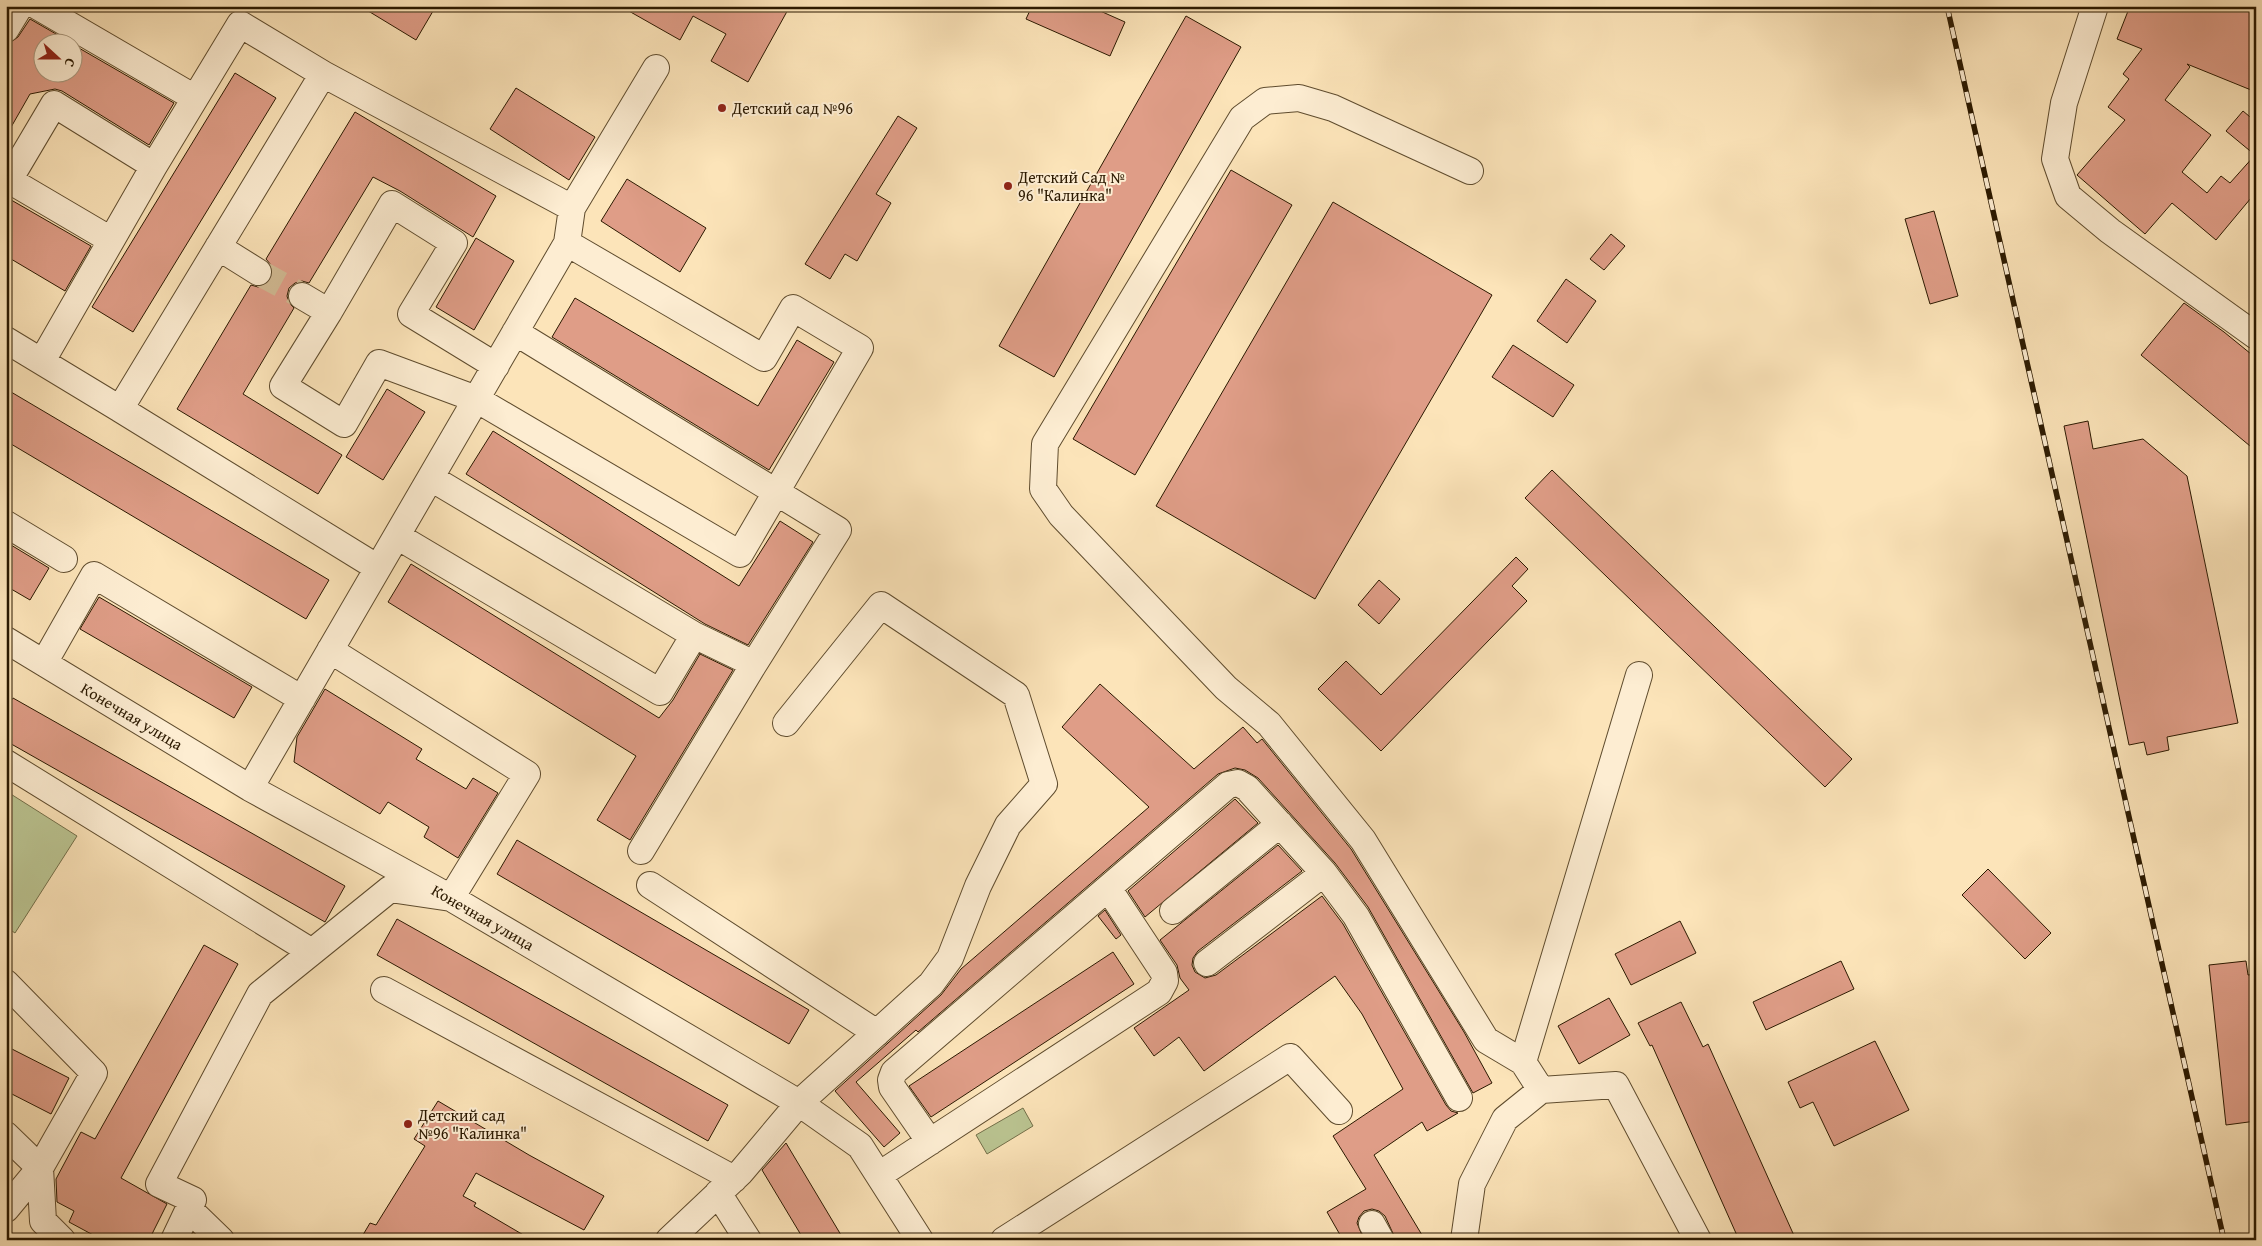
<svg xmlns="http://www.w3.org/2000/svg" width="2262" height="1246" font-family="'Gentium Book Plus',serif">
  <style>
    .green { fill: #bbc592; stroke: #736f49 }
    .building { fill: #df9d87; stroke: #2b1900 }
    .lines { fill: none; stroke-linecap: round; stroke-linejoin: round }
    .minor-tunnel { stroke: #d2bb94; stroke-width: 26; stroke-dasharray: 26 13; stroke-linecap: butt }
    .minor-casing { stroke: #5f4c2e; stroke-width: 28 }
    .minor { stroke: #fdedd2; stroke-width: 26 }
    .rail-casing { stroke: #2b1900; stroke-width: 5.5 }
    .rail { stroke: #fdedd2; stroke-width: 4; stroke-dasharray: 11; stroke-linecap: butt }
    .poi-dot { fill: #8f2418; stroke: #fdedd2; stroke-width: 2 }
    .labels { text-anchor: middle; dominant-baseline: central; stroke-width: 4; stroke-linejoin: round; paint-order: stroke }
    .poi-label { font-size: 16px; fill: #2b1900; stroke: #fdedd2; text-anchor: start }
    .street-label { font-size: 16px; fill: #2b1900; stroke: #fdedd2 }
  </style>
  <rect width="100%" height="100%" fill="#fce4b9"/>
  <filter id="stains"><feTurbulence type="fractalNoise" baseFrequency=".004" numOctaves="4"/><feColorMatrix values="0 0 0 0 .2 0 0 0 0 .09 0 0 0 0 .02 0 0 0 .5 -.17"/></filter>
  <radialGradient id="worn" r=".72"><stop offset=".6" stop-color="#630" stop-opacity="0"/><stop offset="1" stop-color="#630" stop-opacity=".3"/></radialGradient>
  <!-- green -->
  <path class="green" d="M 6,791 L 77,836 L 15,933 L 6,927 Z
    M 1023,1108 L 1033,1126 L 987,1154 L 976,1135 Z"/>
  <!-- building -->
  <path class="building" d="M 360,6 L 436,6 L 416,40 Z
    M 620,6 L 790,6 L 748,82 L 711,61 L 726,34 L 693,16 L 680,40 Z
    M 1032,6 L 1089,6 L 1125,22 L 1110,56 L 1026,19 Z
    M 2130,6 L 2256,6 L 2256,92 L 2187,64 L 2190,67 L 2165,100 L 2211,135 L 2182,172 L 2207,193 L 2221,176 L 2230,183 L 2255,155 L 2226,131 L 2243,111 L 2256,122 L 2256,192 L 2216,240 L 2172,203 L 2145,234 L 2077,175 L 2125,120 L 2108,107 L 2129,79 L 2123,74 L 2142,49 L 2117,39 Z
    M 1186,16 L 1241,47 L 1054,377 L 999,346 Z
    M 30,19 L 70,42 L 42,42 L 42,72 L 72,72 L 72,44 L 174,103 L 149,145 L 62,91 L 55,89 L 30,94 L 6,136 L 6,45 L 18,37 Z
    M 235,73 L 276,98 L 133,332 L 92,307 Z
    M 516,88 L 595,137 L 569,180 L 490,129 Z
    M 355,112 L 496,196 L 473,237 L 400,191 L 373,177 L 309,283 L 302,281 L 295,283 L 289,288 L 287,296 L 289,303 L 294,308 L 243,394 L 342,455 L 318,494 L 177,409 L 251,285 L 258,287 L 265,285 L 271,280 L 273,272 L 271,265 L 266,259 Z
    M 898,116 L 917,128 L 876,194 L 891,203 L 857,261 L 845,254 L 830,279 L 805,264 Z
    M 1231,170 L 1292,205 L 1135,475 L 1073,439 Z
    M 627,179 L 706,228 L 680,272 L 601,221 Z
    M 6,197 L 91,246 L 65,291 L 6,256 Z
    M 1333,202 L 1492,295 L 1315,599 L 1156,506 Z
    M 1934,211 L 1958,296 L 1930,304 L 1905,219 Z
    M 1611,234 L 1625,246 L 1604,270 L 1590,259 Z
    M 476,238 L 514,261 L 474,330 L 436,307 Z
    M 1566,279 L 1596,301 L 1567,343 L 1537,321 Z
    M 575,298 L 758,406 L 797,340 L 834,362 L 769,470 L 552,337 Z
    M 2184,303 L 2224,332 L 2256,358 L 2256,451 L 2141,355 Z
    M 1513,345 L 1574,385 L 1553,417 L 1492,377 Z
    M 6,389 L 329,580 L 306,619 L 6,441 Z
    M 387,389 L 425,412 L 383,480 L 346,457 Z
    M 2088,421 L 2093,449 L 2143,439 L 2187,476 L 2238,723 L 2167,737 L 2169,750 L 2147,755 L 2144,742 L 2129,745 L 2064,426 Z
    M 493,431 L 739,586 L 780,521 L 813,542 L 748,645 L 705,624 L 466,474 Z
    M 1552,470 L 1852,759 L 1825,787 L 1525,498 Z
    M 6,542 L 49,568 L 30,600 L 6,586 Z
    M 1516,557 L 1528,569 L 1512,586 L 1527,601 L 1381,751 L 1318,689 L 1346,661 L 1381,695 Z
    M 411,564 L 659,718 L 673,700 L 700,654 L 733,670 L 630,840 L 597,820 L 636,756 L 388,602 Z
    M 1379,580 L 1400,599 L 1379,624 L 1358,605 Z
    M 99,597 L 252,687 L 234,718 L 80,629 Z
    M 1100,684 L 1194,769 L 1243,727 L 1257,743 L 1262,739 L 1351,849 L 1464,1032 L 1492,1083 L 1473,1093 L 1368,907 L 1335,863 L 1258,778 L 1245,770 L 1235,768 L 1218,774 L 918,1032 L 916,1030 L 856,1082 L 900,1133 L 884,1147 L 835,1091 L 941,995 L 961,969 L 1149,807 L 1062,727 Z
    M 325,689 L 422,749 L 416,759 L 466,789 L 473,778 L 498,793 L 458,858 L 424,837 L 429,827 L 388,802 L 380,814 L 294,762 L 297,737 Z
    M 13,698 L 345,886 L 325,922 L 6,741 L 6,709 Z
    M 1235,799 L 1258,823 L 1145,917 L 1128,891 Z
    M 517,840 L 809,1010 L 789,1044 L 497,874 Z
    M 1278,845 L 1302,871 L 1198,951 L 1193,958 L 1192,965 L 1195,972 L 1205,978 L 1216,975 L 1322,896 L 1343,924 L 1446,1105 L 1451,1111 L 1458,1113 L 1427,1131 L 1422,1122 L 1374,1155 L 1425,1240 L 1396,1240 L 1385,1216 L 1379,1211 L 1372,1209 L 1364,1211 L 1359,1217 L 1357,1223 L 1364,1240 L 1343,1240 L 1327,1212 L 1366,1189 L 1333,1136 L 1403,1089 L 1362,1014 L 1335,976 L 1204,1071 L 1179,1037 L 1154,1056 L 1134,1028 L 1189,990 L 1180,978 L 1177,965 L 1160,940 Z
    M 1988,869 L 2051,933 L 2025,959 L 1962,895 Z
    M 1105,910 L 1121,935 L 1116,939 L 1098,916 Z
    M 397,919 L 728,1105 L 708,1141 L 377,955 Z
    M 1680,921 L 1696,953 L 1631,985 L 1615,954 Z
    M 204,945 L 238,964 L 121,1178 L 167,1204 L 149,1240 L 93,1240 L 95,1236 L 69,1222 L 74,1211 L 57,1202 L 56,1179 L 81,1132 L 95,1139 Z
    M 1113,952 L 1134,984 L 931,1117 L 909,1086 Z
    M 1841,961 L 1854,989 L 1766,1030 L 1753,1002 Z
    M 2246,961 L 2248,975 L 2256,974 L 2256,1121 L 2226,1125 L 2209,965 Z
    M 1609,998 L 1630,1035 L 1579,1064 L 1558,1026 Z
    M 1681,1002 L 1703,1047 L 1708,1044 L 1796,1240 L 1739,1240 L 1652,1045 L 1650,1046 L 1638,1023 Z
    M 1875,1041 L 1909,1110 L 1834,1146 L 1813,1102 L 1800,1108 L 1788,1082 Z
    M 6,1046 L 69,1078 L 51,1114 L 6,1091 Z
    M 438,1101 L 529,1155 L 604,1196 L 584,1230 L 476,1173 L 463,1196 L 476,1203 L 474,1206 L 532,1240 L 360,1240 L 370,1223 L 376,1225 L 425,1146 L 414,1139 Z
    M 786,1143 L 844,1240 L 804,1240 L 762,1170 Z"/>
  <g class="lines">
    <!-- minor-tunnel -->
    <path class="minor-tunnel" d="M 258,272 L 302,296"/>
    <defs>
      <path id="minor" d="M 37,6 L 195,98
        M 2095,6 L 2064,103 L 2055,159 L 2068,196 L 2110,231 L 2256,336
        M 6,29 L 20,6
        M 1470,171 L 1333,108 L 1299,98 L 1265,101 L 1242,118 L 1045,444 L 1043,489 L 1061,515 L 1226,688 L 1269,724 L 1363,840 L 1486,1040 L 1523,1062
        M 572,208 L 656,68
        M 111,240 L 9,180 L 54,104 L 154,166
        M 218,247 L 258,272
        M 302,296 L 329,312
        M 515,332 L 838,530 L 754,664
        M 6,340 L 120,409 L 323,74 L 572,208 L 567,243 L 250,788
        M 42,361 L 154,166 L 240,24 L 323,74
        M 496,366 L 411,314 L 454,243 L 392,204 L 329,312 L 283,386 L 344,424 L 379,363 L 476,399 L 740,554 L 860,348 L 793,308 L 764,358 L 567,243
        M 120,409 L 378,568
        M 6,524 L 64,559
        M 397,536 L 660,692 L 694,635 L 431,478
        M 6,640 L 250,788 L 451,898 L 799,1103 L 860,1146 L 920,1240
        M 44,663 L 94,575 L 302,699
        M 6,763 L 312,952
        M 641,851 L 754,664 L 694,635
        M 650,885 L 877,1033
        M 1108,888 L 1228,785 L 1238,783 L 1247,788 L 1324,873 L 1356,916 L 1459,1098
        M 1173,911 L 1280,824
        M 1207,963 L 1324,873
        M 6,983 L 94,1073 L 40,1168 L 43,1221 L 62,1240
        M 384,990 L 734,1179
        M 1541,1090 L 1523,1062 L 1639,675
        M 6,1135 L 40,1168 L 6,1209
        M 879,1175 L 1159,992 L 1165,981 L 1164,973 L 1108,888 L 894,1072 L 891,1080 L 892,1087 L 930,1142
        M 718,1193 L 748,1240
        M 189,1209 L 221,1240
        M 1372,1224 L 1381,1240
        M 174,1240 L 193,1200 L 159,1184 L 260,994 L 390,889 L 451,898 L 527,774 L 330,650
        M 669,1240 L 741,1172 L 799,1103 L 931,984 L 950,958 L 978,886 L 1008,825 L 1044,784 L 1016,695 L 881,605 L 786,723
        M 1004,1240 L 1290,1057 L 1339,1111
        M 1464,1240 L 1472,1184 L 1505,1119 L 1541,1090 L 1616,1085 L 1698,1240"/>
    </defs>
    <!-- minor casing -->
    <use href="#minor" class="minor-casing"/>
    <!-- minor -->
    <use href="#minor" class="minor"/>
    <defs>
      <path id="rail" d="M 1947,6 L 2224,1240"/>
    </defs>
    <!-- rail casing -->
    <use href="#rail" class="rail-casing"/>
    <!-- rail -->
    <use href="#rail" class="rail"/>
  </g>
  <!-- markers -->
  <g class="poi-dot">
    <circle cx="722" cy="108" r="5"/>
    <circle cx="1008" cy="186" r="5"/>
    <circle cx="408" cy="1124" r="5"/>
  </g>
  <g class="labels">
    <!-- poi labels -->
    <g class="poi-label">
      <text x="732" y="108">Детский сад №96</text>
      <text x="1018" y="177">Детский Сад №<tspan x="1018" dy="18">96 "Калинка"</tspan></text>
      <text x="418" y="1115">Детский сад<tspan x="418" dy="18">№96 "Калинка"</tspan></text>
    </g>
    <!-- street labels -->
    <g class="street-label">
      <text transform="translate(132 716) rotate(31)">Конечная улица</text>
      <text transform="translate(483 917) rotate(30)">Конечная улица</text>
    </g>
  </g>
  <!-- margin -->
  <rect width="2262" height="1246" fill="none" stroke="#fce4b9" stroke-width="25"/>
  <rect x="8" y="8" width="2247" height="1231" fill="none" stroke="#2b1900" stroke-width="2.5"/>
  <rect x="12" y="12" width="2237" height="1221" fill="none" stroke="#2b1900"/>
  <!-- north arrow -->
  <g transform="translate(58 58) rotate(111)"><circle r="24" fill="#fdedd2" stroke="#a9987e"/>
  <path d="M0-4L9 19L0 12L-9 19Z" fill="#8f2418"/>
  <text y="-8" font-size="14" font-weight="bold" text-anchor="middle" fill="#2b1900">С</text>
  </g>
  <rect width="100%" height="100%" filter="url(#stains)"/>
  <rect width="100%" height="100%" fill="url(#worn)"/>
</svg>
